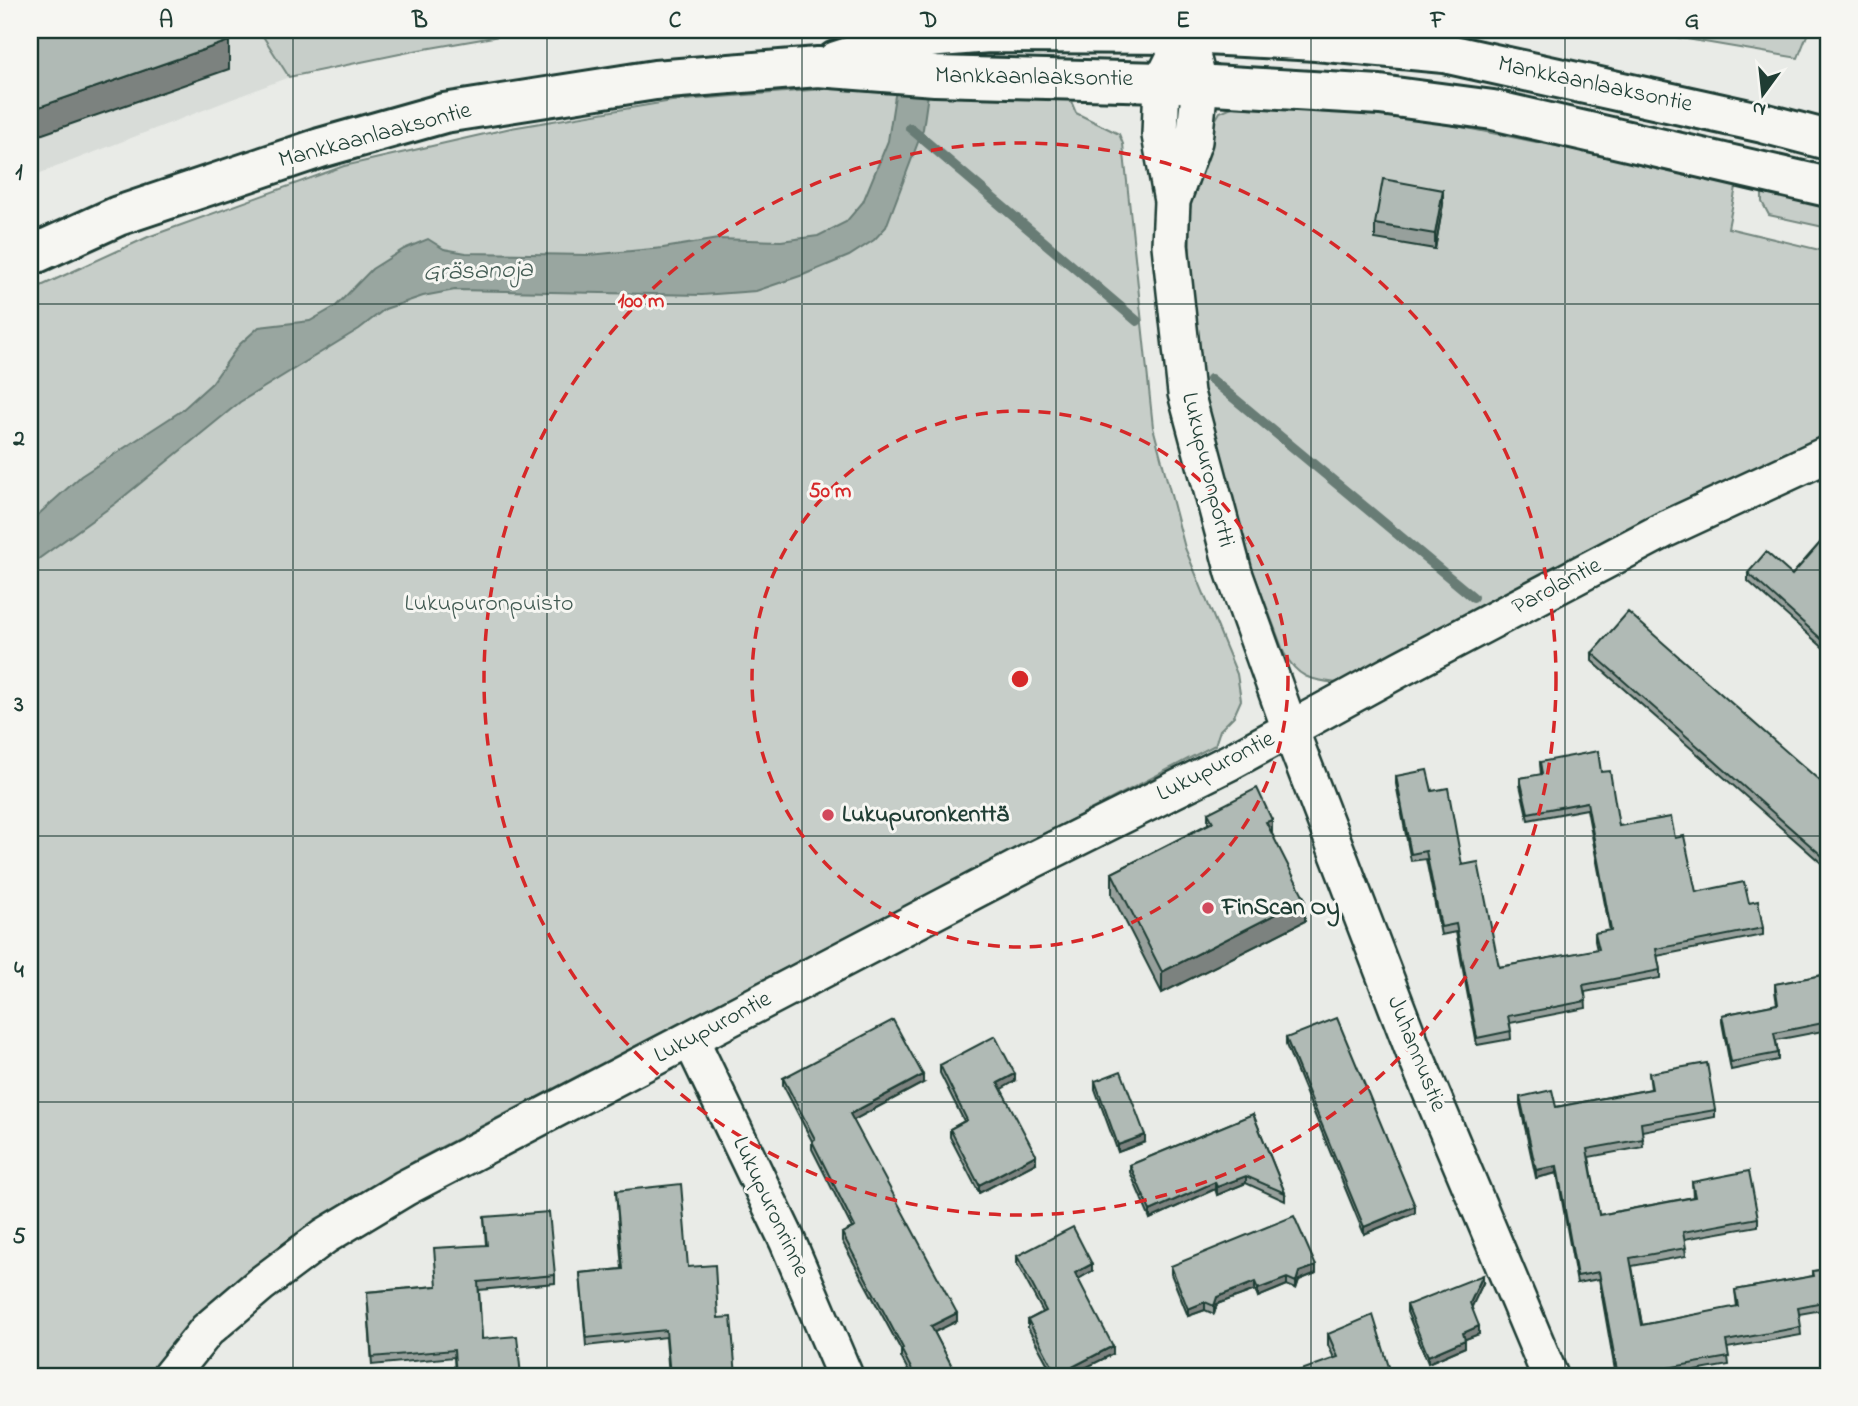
<svg xmlns="http://www.w3.org/2000/svg" width="1858" height="1406" font-family="'Indie Flower',sans-serif">
  <style>
    .built { fill: #d8dcd8 }
    .green { fill: #c7cec9; stroke: #73867e; stroke-width: 2 }
    .water { fill: #99a6a0; stroke: #687c75; stroke-width: 2 }
    .lines { fill: none; stroke-linecap: round; stroke-linejoin: round }
    .stream { stroke: #687c75; stroke-width: 10 }
    .minor-casing { stroke: #1f3d34; stroke-width: 40 }
    .major-casing { stroke: #1f3d34; stroke-width: 44 }
    .minor { stroke: #f6f6f2; stroke-width: 35 }
    .major { stroke: #f6f6f2; stroke-width: 38 }
    .wall { fill: #97a09c; stroke: #1f3d34; stroke-width: 2 }
    .shaded-wall { fill: #7b827f; stroke: #1f3d34; stroke-width: 2 }
    .building { fill: #b0bab5; stroke: #1f3d34; stroke-width: 2 }
    .grid { fill: none; stroke: #1f3d34; stroke-width: 2; stroke-opacity: 0.55 }
    .ring { fill: none; stroke: #d62828; stroke-width: 3.5; stroke-dasharray: 12 9 }
    .poi-dot { fill: #d1495b; stroke: #f6f6f2; stroke-width: 2.5 }
    .labels { text-anchor: middle; dominant-baseline: central; stroke-width: 6; stroke-linejoin: round; paint-order: stroke }
    .street-label { font-size: 24px; fill: #1f3d34; stroke: #f6f6f2 }
    .park-label { font-size: 24px; fill: #415a52; stroke: #f6f6f2 }
    .poi-label { font-size: 24px; font-weight: bold; fill: #1f3d34; stroke: #f6f6f2; text-anchor: start }
    .water-label { font-size: 26px; font-style: italic; fill: #445c54; stroke: #f6f6f2 }
    .centre { fill: #d62828; stroke: #f6f6f2; stroke-width: 3.5 }
    .ring-label { font-size: 21px; text-anchor: middle; font-weight: bold; fill: #d62828; stroke: #f6f6f2; stroke-width: 6; stroke-linejoin: round; paint-order: stroke }
    .neatline { fill: none; stroke: #1f3d34; stroke-width: 2.5 }
    .grid-label { font-size: 23px; text-anchor: middle; font-weight: bold; fill: #1f3d34 }
  </style>
  <rect width="100%" height="100%" fill="#e9ebe7"/>
  <filter id="ink" filterUnits="userSpaceOnUse"><feTurbulence type="fractalNoise" baseFrequency=".0143" numOctaves="2"/><feDisplacementMap in="SourceGraphic" scale="14" xChannelSelector="R" yChannelSelector="G"/><feConvolveMatrix kernelMatrix="1 2 1 2 8 2 1 2 1" color-interpolation-filters="sRGB"/></filter>
  <g filter="url(#ink)">
    <!-- built -->
    <path class="built" d="M 30,30 L 259,30 L 289,77 L 30,177 Z"/>
    <!-- green -->
    <path class="green" d="M 259,30 L 534,30 L 419,50 L 289,77 Z
      M 1634,30 L 1809,30 L 1798,58 Z
      M 849,87 L 1068,94 L 1076,113 L 1119,134 L 1123,144 L 1153,427 L 1185,548 L 1237,674 L 1241,700 L 1234,716 L 1220,730 L 1215,745 L 416,1160 L 314,1224 L 191,1321 L 150,1376 L 30,1376 L 30,291 L 148,237 L 344,166 L 511,128 L 672,101 Z
      M 1246,101 L 1298,101 L 1421,119 L 1737,182 L 1728,228 L 1828,252 L 1828,437 L 1337,683 C 1310,680 1298,678 1284,653 L 1224,494 L 1204,395 L 1192,319 L 1189,215 L 1197,169 L 1205,138 L 1220,112 Z
      M 1762,188 L 1828,204 L 1828,228 L 1769,215 L 1762,202 Z"/>
    <!-- water -->
    <path class="water" d="M 896,89 L 928,94 L 923,129 L 886,227 L 874,240 L 849,256 L 803,275 L 756,291 L 702,295 L 455,290 L 423,296 L 385,309 L 359,329 L 240,402 L 116,503 L 30,565 L 30,522 L 81,476 L 181,411 L 212,383 L 239,345 L 259,327 L 310,321 L 336,306 L 372,269 L 404,249 L 428,239 L 444,249 L 466,253 L 589,255 L 663,248 L 718,239 L 781,241 L 818,236 L 846,222 L 863,202 L 888,141 Z"/>
    <g class="lines">
      <!-- stream -->
      <path class="stream" d="M 910,128 L 1137,321
        M 1211,379 L 1473,597"/>
      <defs>
        <path id="minor" d="M 1186,34 L 1162,82 L 1160,135 L 1172,201 L 1170,245 L 1186,393 L 1234,573 L 1290,729 L 1414,1052 L 1550,1376
          M 1172,201 L 1194,141 L 1200,85 L 1192,56
          M 691,1040 L 787,1240 L 845,1376
          M 170,1376 L 207,1330 L 261,1284 L 325,1236 L 405,1188 L 1031,861 L 1230,762 L 1400,669 L 1666,529 L 1828,454"/>
        <path id="major" d="M 836,61 L 902,40 L 989,33 L 1186,34 L 1316,41 L 1444,53 L 1763,123 L 1828,140
          M 30,256 L 118,216 L 320,148 L 444,113 L 655,80 L 818,67 L 935,76 L 1162,82 L 1380,95 L 1493,110 L 1828,187"/>
      </defs>
      <!-- minor casing -->
      <use href="#minor" class="minor-casing"/>
      <!-- major casing -->
      <use href="#major" class="major-casing"/>
      <!-- minor -->
      <use href="#minor" class="minor"/>
      <!-- major -->
      <use href="#major" class="major"/>
    </g>
    <!-- wall -->
    <path class="wall" d="M 1443,204 L 1435,249 L 1375,239 L 1375,224 Z
      M 1828,534 L 1828,652 L 1748,581 L 1748,573 L 1792,575 Z
      M 1592,653 L 1828,788 L 1828,869 L 1592,661 Z
      M 1540,762 L 1601,772 L 1619,826 L 1675,838 L 1696,892 L 1749,903 L 1763,928 L 1763,935 L 1657,956 L 1660,970 L 1660,978 L 1585,992 L 1586,1008 L 1510,1023 L 1511,1039 L 1477,1045 L 1456,932 L 1441,935 L 1426,859 L 1411,861 L 1396,784 L 1396,776 L 1432,791 L 1462,865 L 1499,967 L 1597,950 L 1595,941 L 1595,933 L 1610,931 L 1587,809 L 1528,820 L 1520,785 L 1520,778 L 1541,775 Z
      M 1208,813 L 1272,834 L 1305,921 L 1162,993 L 1112,895 L 1112,873 L 1208,824 Z
      M 1828,974 L 1828,1030 L 1776,1040 L 1778,1053 L 1778,1060 L 1731,1070 L 1722,1022 L 1722,1015 L 1777,1004 L 1775,991 L 1775,984 Z
      M 1286,1038 L 1415,1213 L 1364,1234 L 1286,1045 Z
      M 940,1065 L 1015,1081 L 1001,1089 L 1036,1163 L 979,1193 L 950,1137 L 950,1129 L 964,1121 L 940,1073 Z
      M 1649,1073 L 1715,1110 L 1715,1117 L 1642,1131 L 1643,1147 L 1589,1157 L 1599,1215 L 1693,1197 L 1692,1182 L 1758,1218 L 1758,1226 L 1684,1239 L 1686,1256 L 1632,1266 L 1642,1325 L 1737,1307 L 1735,1290 L 1813,1276 L 1813,1271 L 1828,1269 L 1828,1309 L 1799,1314 L 1801,1335 L 1727,1348 L 1729,1365 L 1666,1376 L 1616,1376 L 1599,1279 L 1577,1283 L 1557,1173 L 1536,1178 L 1520,1104 L 1520,1097 L 1556,1107 L 1651,1089 Z
      M 783,1078 L 923,1083 L 853,1120 L 957,1321 L 934,1332 L 957,1376 L 911,1376 L 901,1357 L 901,1350 L 842,1241 L 842,1233 L 852,1228 L 812,1149 L 812,1141 L 783,1085 Z
      M 1095,1081 L 1145,1142 L 1118,1152 L 1095,1089 Z
      M 1253,1114 L 1285,1193 L 1285,1201 L 1246,1183 L 1217,1195 L 1215,1189 L 1150,1219 L 1130,1172 L 1130,1165 Z
      M 616,1191 L 688,1267 L 718,1318 L 736,1376 L 669,1376 L 666,1337 L 586,1346 L 580,1273 L 622,1269 Z
      M 484,1217 L 555,1275 L 555,1283 L 479,1290 L 482,1339 L 521,1376 L 455,1376 L 454,1357 L 372,1365 L 367,1292 L 436,1286 L 486,1245 Z
      M 1017,1256 L 1092,1271 L 1078,1279 L 1113,1354 L 1069,1376 L 1054,1376 L 1028,1328 L 1028,1320 L 1043,1312 L 1017,1264 Z
      M 1171,1266 L 1316,1273 L 1299,1280 L 1296,1289 L 1287,1285 L 1258,1297 L 1255,1290 L 1217,1304 L 1214,1314 L 1205,1310 L 1188,1316 L 1171,1274 Z
      M 1483,1283 L 1471,1307 L 1479,1334 L 1465,1339 L 1465,1347 L 1428,1363 L 1407,1312 L 1407,1305 Z
      M 1328,1334 L 1389,1376 L 1334,1358 L 1328,1345 Z"/>
    <!-- shaded-wall -->
    <path class="shaded-wall" d="M 229,41 L 229,69 L 34,137 L 34,140 L 30,142 L 30,113 L 33,109 Z
      M 1443,190 L 1443,204 L 1435,249 L 1435,234 Z
      M 1272,820 L 1272,841 L 1266,822 Z
      M 1305,899 L 1305,921 L 1162,993 L 1162,972 Z
      M 1015,1074 L 1015,1081 L 998,1091 L 998,1083 Z
      M 923,1075 L 923,1083 L 850,1122 L 850,1114 Z
      M 1145,1135 L 1145,1142 L 1118,1152 L 1118,1145 Z
      M 1036,1155 L 1036,1163 L 979,1193 L 979,1185 Z
      M 1557,1166 L 1557,1173 L 1536,1178 L 1536,1170 Z
      M 1246,1176 L 1246,1183 L 1217,1195 L 1217,1187 Z
      M 1215,1182 L 1215,1189 L 1150,1219 L 1150,1211 Z
      M 1415,1206 L 1415,1213 L 1364,1234 L 1364,1227 Z
      M 1092,1264 L 1092,1271 L 1075,1281 L 1075,1273 Z
      M 1316,1266 L 1316,1273 L 1299,1280 L 1296,1289 L 1296,1282 L 1299,1272 Z
      M 1483,1275 L 1483,1283 L 1470,1311 L 1470,1303 Z
      M 1287,1278 L 1287,1285 L 1258,1297 L 1258,1289 Z
      M 1255,1282 L 1255,1290 L 1217,1304 L 1214,1314 L 1214,1306 L 1217,1297 Z
      M 1205,1302 L 1205,1310 L 1188,1316 L 1188,1309 Z
      M 957,1313 L 957,1321 L 931,1334 L 931,1326 Z
      M 1479,1326 L 1479,1334 L 1463,1340 L 1463,1333 Z
      M 1465,1340 L 1465,1347 L 1428,1363 L 1428,1356 Z
      M 1113,1346 L 1113,1354 L 1069,1376 L 1057,1376 L 1057,1375 Z
      M 1389,1367 L 1389,1376 L 1366,1376 Z"/>
    <!-- building -->
    <path class="building" d="M 30,30 L 225,30 L 229,41 L 33,109 L 34,112 L 30,113 Z
      M 1383,179 L 1443,190 L 1435,234 L 1375,224 Z
      M 1828,534 L 1828,645 L 1748,573 L 1766,552 L 1792,575 Z
      M 1628,612 L 1828,788 L 1828,861 L 1592,653 Z
      M 1598,751 L 1601,772 L 1610,771 L 1619,826 L 1671,817 L 1675,838 L 1684,836 L 1696,892 L 1744,882 L 1749,903 L 1758,901 L 1763,928 L 1656,949 L 1660,970 L 1583,985 L 1586,1001 L 1508,1016 L 1511,1031 L 1477,1038 L 1456,924 L 1441,927 L 1426,851 L 1411,854 L 1396,776 L 1427,770 L 1432,791 L 1448,788 L 1462,865 L 1478,862 L 1499,967 L 1599,949 L 1595,933 L 1611,930 L 1587,802 L 1528,813 L 1520,778 L 1542,774 L 1540,762 Z
      M 1257,788 L 1272,820 L 1266,822 L 1305,899 L 1162,972 L 1112,873 L 1213,822 L 1208,813 Z
      M 1828,974 L 1828,1022 L 1774,1033 L 1778,1053 L 1731,1062 L 1722,1015 L 1778,1004 L 1775,984 Z
      M 1337,1018 L 1415,1206 L 1364,1227 L 1286,1038 Z
      M 893,1020 L 923,1075 L 850,1114 L 957,1313 L 931,1326 L 957,1376 L 915,1376 L 901,1349 L 903,1348 L 842,1233 L 855,1227 L 812,1141 L 815,1139 L 783,1078 Z
      M 995,1036 L 1015,1074 L 998,1083 L 1036,1155 L 979,1185 L 950,1129 L 967,1120 L 940,1065 Z
      M 1707,1063 L 1715,1110 L 1641,1123 L 1643,1139 L 1587,1149 L 1599,1215 L 1695,1197 L 1692,1182 L 1749,1171 L 1758,1218 L 1683,1232 L 1686,1248 L 1630,1258 L 1642,1325 L 1738,1306 L 1735,1290 L 1814,1276 L 1813,1271 L 1828,1269 L 1828,1301 L 1798,1307 L 1801,1327 L 1726,1341 L 1729,1357 L 1650,1371 L 1651,1376 L 1618,1376 L 1599,1272 L 1577,1276 L 1557,1166 L 1536,1170 L 1520,1097 L 1552,1090 L 1556,1107 L 1652,1089 L 1649,1073 Z
      M 1121,1071 L 1145,1135 L 1118,1145 L 1095,1081 Z
      M 1253,1114 L 1285,1193 L 1246,1176 L 1217,1187 L 1215,1182 L 1150,1211 L 1130,1165 Z
      M 681,1184 L 688,1267 L 715,1265 L 718,1318 L 731,1317 L 736,1376 L 670,1376 L 666,1330 L 586,1338 L 580,1273 L 623,1269 L 616,1191 Z
      M 549,1212 L 555,1275 L 478,1282 L 482,1339 L 517,1336 L 521,1376 L 456,1376 L 454,1350 L 372,1357 L 367,1292 L 437,1286 L 434,1248 L 487,1245 L 484,1217 Z
      M 1294,1216 L 1316,1266 L 1299,1272 L 1296,1282 L 1287,1278 L 1258,1289 L 1255,1282 L 1217,1297 L 1214,1306 L 1205,1302 L 1188,1309 L 1171,1266 Z
      M 1073,1227 L 1092,1264 L 1075,1273 L 1113,1346 L 1057,1375 L 1028,1320 L 1046,1311 L 1017,1256 Z
      M 1483,1275 L 1470,1303 L 1479,1326 L 1463,1333 L 1465,1340 L 1428,1356 L 1407,1305 Z
      M 1373,1315 L 1389,1367 L 1366,1376 L 1285,1376 L 1338,1357 L 1328,1334 Z"/>
  </g>
  <!-- grid -->
  <path class="grid" d="M 293,30 L 293,1376M 547,30 L 547,1376M 802,30 L 802,1376M 1056,30 L 1056,1376M 1311,30 L 1311,1376M 1565,30 L 1565,1376M 30,304 L 1828,304M 30,570 L 1828,570M 30,836 L 1828,836M 30,1102 L 1828,1102"/>
  <!-- distance rings -->
  <g class="ring">
    <circle cx="1020" cy="679" r="268"/>
    <circle cx="1020" cy="679" r="536"/>
  </g>
  <!-- markers -->
  <g class="poi-dot">
    <circle cx="828" cy="815" r="7"/>
    <circle cx="1208" cy="908" r="7"/>
  </g>
  <g class="labels">
    <!-- street labels -->
    <g class="street-label">
      <text transform="translate(1034 78) rotate(1)">Mankkaanlaaksontie</text>
      <text transform="translate(1595 85) rotate(12)">Mankkaanlaaksontie</text>
      <text transform="translate(375 136) rotate(-15)">Mankkaanlaaksontie</text>
      <text transform="translate(1207 470) rotate(76)">Lukupuronportti</text>
      <text transform="translate(1557 587) rotate(-28)">Parolantie</text>
      <text transform="translate(1216 767) rotate(-27)">Lukupurontie</text>
      <text transform="translate(713 1028) rotate(-28)">Lukupurontie</text>
      <text transform="translate(1416 1054) rotate(68)">Juhannustie</text>
      <text transform="translate(770 1207) rotate(65)">Lukupuronrinne</text>
    </g>
    <!-- park labels -->
    <g class="park-label">
      <text x="489" y="604">Lukupuronpuisto</text>
    </g>
    <!-- poi labels -->
    <g class="poi-label">
      <text x="842" y="815">Lukupuronkenttä</text>
      <text x="1222" y="908">FinScan Oy</text>
    </g>
    <!-- water labels -->
    <g class="water-label">
      <text transform="translate(478 272) rotate(-2)">Gräsanoja</text>
    </g>
  </g>
  <circle cx="1020" cy="679" r="10" class="centre"/>
  <g class="ring-label">
    <text x="641" y="307">100 m</text>
    <text x="830" y="497">50 m</text>
  </g>
  <!-- margin -->
  <rect width="1858" height="1406" fill="none" stroke="#f6f6f2" stroke-width="77"/>
  <!-- north arrow -->
  <g transform="translate(1763 94) rotate(195)" stroke="#f6f6f2" stroke-width="5" paint-order="stroke">
  <path d="M0-5L12 26L0 18L-12 26Z" fill="#1f3d34"/>
  <text y="-10" font-size="19" font-weight="bold" text-anchor="middle" fill="#1f3d34">N</text>
  </g>
  <rect x="38" y="38" width="1782" height="1330" class="neatline"/>
  <g class="grid-label">
    <text x="166" y="27">A</text>
    <text x="420" y="27">B</text>
    <text x="675" y="27">C</text>
    <text x="929" y="27">D</text>
    <text x="1183" y="27">E</text>
    <text x="1438" y="27">F</text>
    <text x="1692" y="27">G</text>
    <text x="19" y="179">1</text>
    <text x="19" y="445">2</text>
    <text x="19" y="711">3</text>
    <text x="19" y="977">4</text>
    <text x="19" y="1243">5</text>
  </g>
</svg>
